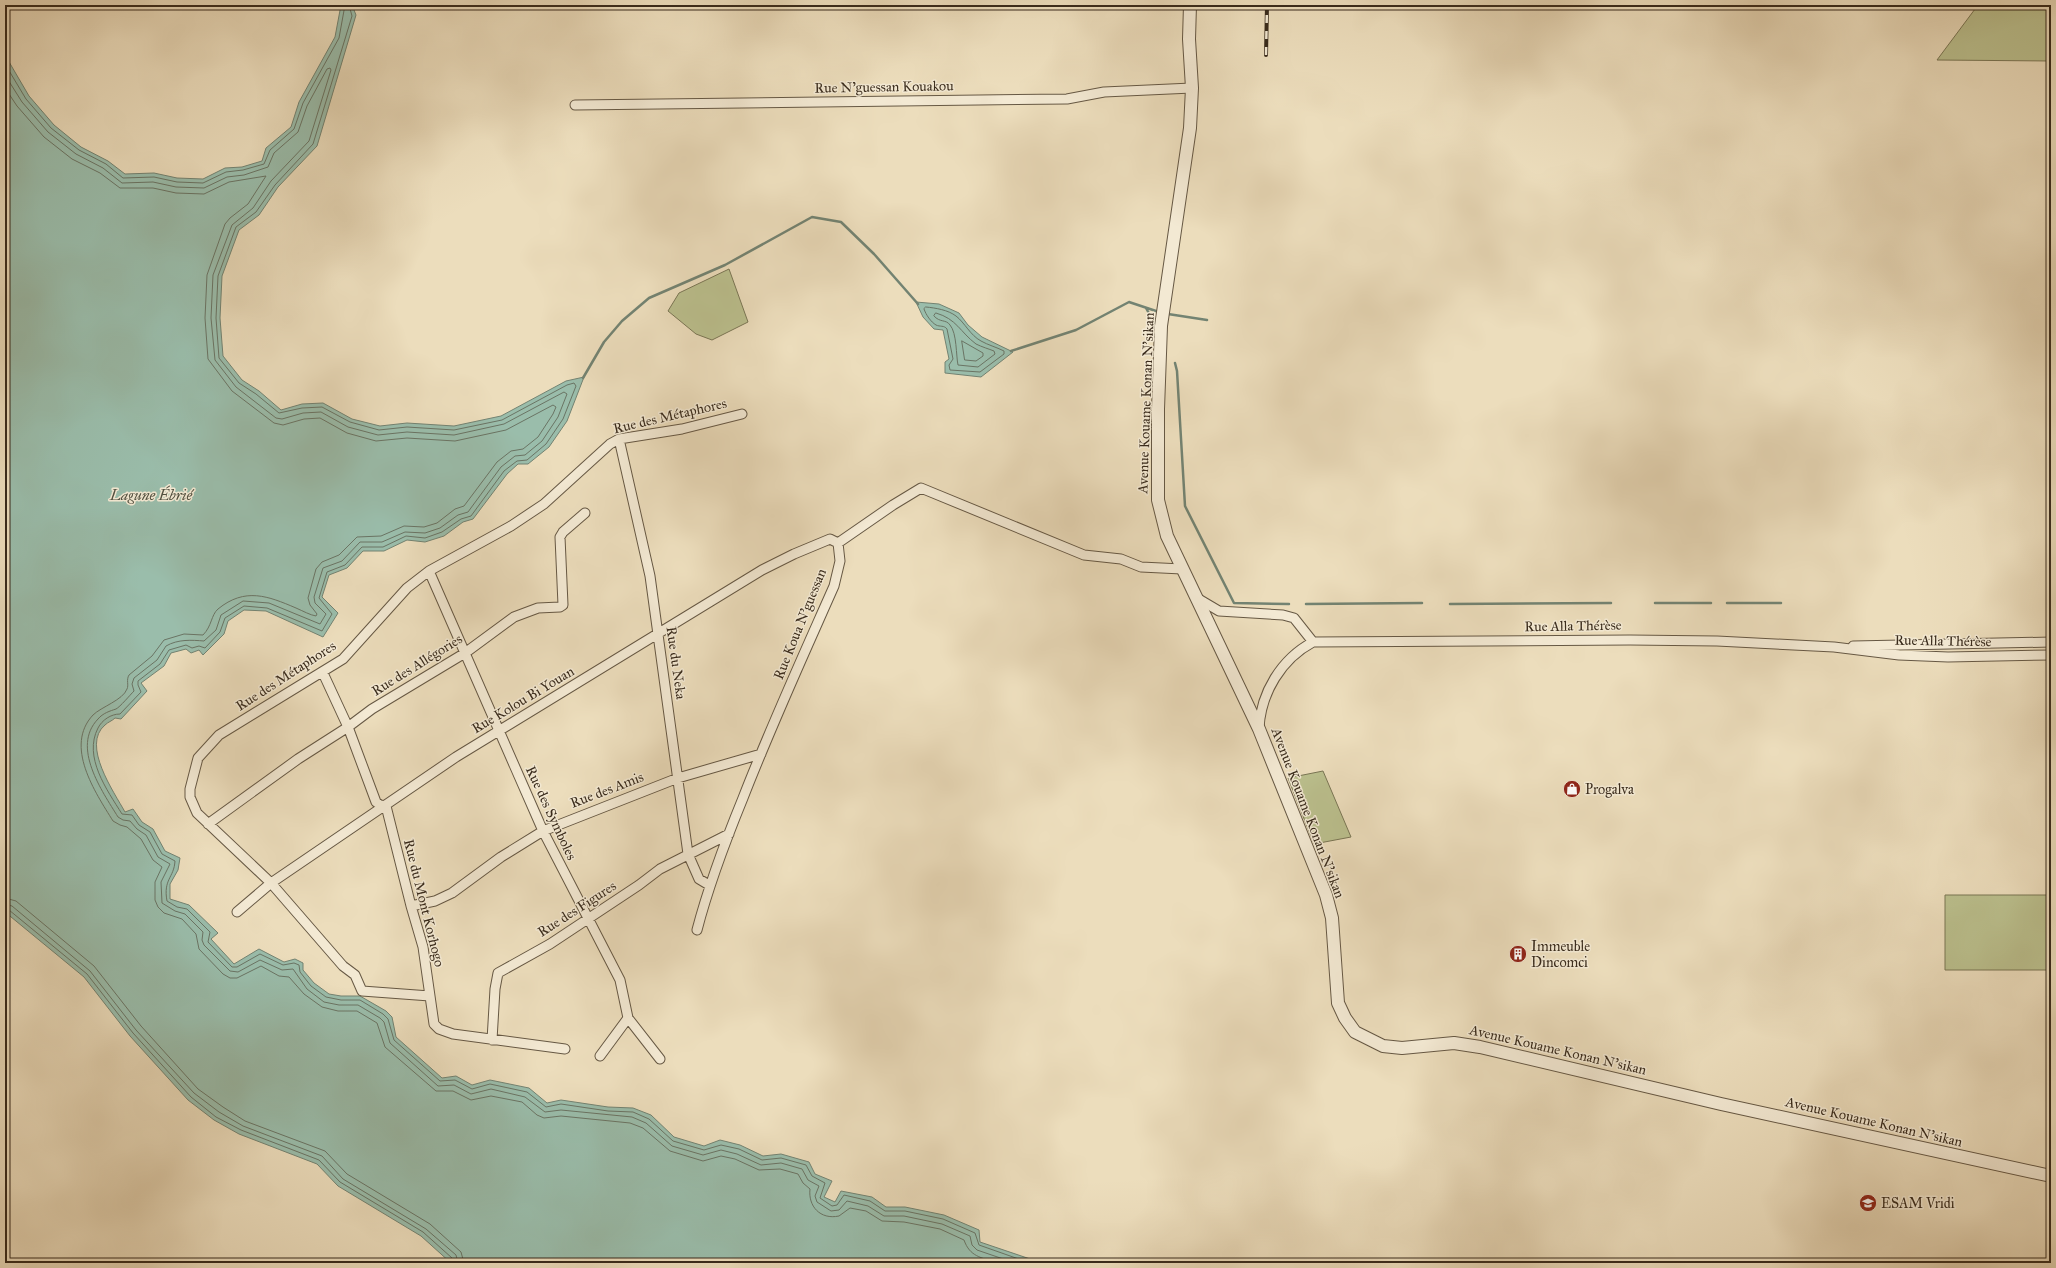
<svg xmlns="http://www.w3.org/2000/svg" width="2056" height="1268" font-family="'IM FELL Great Primer',serif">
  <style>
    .green { fill: #bbc08e; stroke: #7a7655 }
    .water { fill: #9abdab; stroke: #738372 }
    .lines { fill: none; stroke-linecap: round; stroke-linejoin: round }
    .shore { stroke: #6a7464; stroke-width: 1 }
    .stream { stroke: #738372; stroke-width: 2.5 }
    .minor-casing { stroke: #665844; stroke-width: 11 }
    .tertiary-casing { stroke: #665844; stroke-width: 14 }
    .minor { stroke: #f3e9d3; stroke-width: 9 }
    .tertiary { stroke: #f3e9d3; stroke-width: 12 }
    .rail-casing { stroke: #392b1c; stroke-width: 4 }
    .rail { stroke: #f3e9d3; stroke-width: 2.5; stroke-dasharray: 8; stroke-linecap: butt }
    .labels { text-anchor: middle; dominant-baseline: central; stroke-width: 3; stroke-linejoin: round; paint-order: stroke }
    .street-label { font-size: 14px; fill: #392b1c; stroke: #f3e9d3 }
    .poi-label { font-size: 14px; fill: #392b1c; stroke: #f3e9d3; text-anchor: start }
    .water-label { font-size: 15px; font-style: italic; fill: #515040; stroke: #f3e9d3 }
  </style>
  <rect width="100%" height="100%" fill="#ecddbc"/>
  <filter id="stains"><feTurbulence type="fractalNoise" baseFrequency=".005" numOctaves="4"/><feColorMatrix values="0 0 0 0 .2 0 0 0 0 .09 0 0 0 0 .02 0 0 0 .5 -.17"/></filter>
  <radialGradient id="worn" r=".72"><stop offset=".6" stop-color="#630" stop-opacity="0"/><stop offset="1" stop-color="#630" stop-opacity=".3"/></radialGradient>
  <!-- green -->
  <path class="green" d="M 1978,5 L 2051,5 L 2051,61 L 1937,60 Z
    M 729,269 L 748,322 L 712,340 L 696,334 L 668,311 L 679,293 Z
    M 1323,771 L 1351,837 L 1314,844 L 1288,778 Z
    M 1945,895 L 2051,895 L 2051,970 L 1945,970 Z"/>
  <!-- water -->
  <path class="water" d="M 341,5 L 352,5 L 356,15 L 317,146 L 278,187 L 259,215 L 239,230 L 222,276 L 220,318 L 223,356 L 242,380 L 259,391 L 281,410 L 302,404 L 323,403 L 352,419 L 380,426 L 407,423 L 454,426 L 501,416 L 566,381 L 584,377 L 567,421 L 549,447 L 528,464 L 518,464 L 507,474 L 473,519 L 463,522 L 444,536 L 425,542 L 407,540 L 384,551 L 363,551 L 347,568 L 329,575 L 322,597 L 338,613 L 323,637 L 266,611 L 244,610 L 228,621 L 224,634 L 203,655 L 199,650 L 191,653 L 186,649 L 171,653 L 164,666 L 141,683 L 147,691 L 121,719 L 115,718 C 112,721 108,722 105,725 C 81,745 114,792 125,812 L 133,809 L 142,822 L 153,829 L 165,851 L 180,858 L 178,870 L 170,884 L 170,899 L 189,905 L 218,933 L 211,939 L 234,964 L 259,949 L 284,962 L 295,959 L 303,963 L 303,970 L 314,983 L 329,994 L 341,996 L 360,996 L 386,1011 L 392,1017 L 396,1037 L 442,1078 L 456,1076 L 472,1085 L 490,1080 L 529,1088 L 547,1103 L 561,1100 L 608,1107 L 633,1108 L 651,1115 L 674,1137 L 704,1146 L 720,1140 L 740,1145 L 763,1156 L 781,1154 L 809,1162 L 815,1174 L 832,1181 L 824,1197 L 835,1202 L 841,1191 L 872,1197 L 886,1207 L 905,1207 L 944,1215 L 979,1230 L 980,1242 L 1042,1263 L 451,1263 L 421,1236 L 338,1186 L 317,1164 L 239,1134 L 214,1120 L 188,1100 L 130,1036 L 84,977 L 5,912 L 5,55 L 29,96 L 54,125 L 81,147 L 108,161 L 125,174 L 154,173 L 177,178 L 203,179 L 225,168 L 242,167 L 262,161 L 266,148 L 291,127 L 299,102 L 335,37 Z
    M 916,302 L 939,304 L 959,313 L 968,325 L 982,337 L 1013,352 L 981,377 L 945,373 L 945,362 L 949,359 L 943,330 L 934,329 L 923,317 Z"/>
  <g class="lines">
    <!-- shore -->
    <path class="shore" d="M 349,5 L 352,16 L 313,144 L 275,185 L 256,212 L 236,227 L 218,276 L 216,318 L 219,358 L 239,383 L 256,394 L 279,413 L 302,408 L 322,407 L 350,422 L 379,430 L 407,427 L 454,430 L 502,420 L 567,385 L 574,383 L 576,386 L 563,419 L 546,444 L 527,460 L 517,461 L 504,471 L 471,516 L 461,519 L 442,532 L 425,538 L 406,536 L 383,547 L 362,547 L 345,565 L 327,572 L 319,598 L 332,614 L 322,631 L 267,608 L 244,606 L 225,618 L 220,632 L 205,648 L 199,646 L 192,648 L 186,645 L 169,650 L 160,664 L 138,681 L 138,685 L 141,692 L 120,714 C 111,714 102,720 98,728 C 83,757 107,790 122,814 L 132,815 L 139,825 L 150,832 L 162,854 L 175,861 C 174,878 163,879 167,901 L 177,907 L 187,909 L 210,932 L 208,942 L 232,967 L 237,967 L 260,954 L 283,965 L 294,963 L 299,965 L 300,972 L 311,986 L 326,997 L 341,1000 L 360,1000 L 383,1014 L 388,1019 L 394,1040 L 440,1081 L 455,1080 L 472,1089 L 490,1084 L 527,1092 L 546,1107 L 561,1104 L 608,1111 L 633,1112 L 649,1119 L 673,1141 L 704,1150 L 721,1145 L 739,1149 L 762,1160 L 781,1158 L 806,1165 L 812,1176 L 825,1183 L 820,1198 L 832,1206 L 837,1205 L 844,1195 L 870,1201 L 885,1211 L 905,1211 L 943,1219 L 975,1233 L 979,1245 L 1030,1263
      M 5,64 L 26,99 L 51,128 L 79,150 L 106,164 L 123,178 L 154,177 L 177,182 L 203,183 L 226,172 L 243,170 L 264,164 L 270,150 L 294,129 L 303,103 L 339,38 L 345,5
      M 5,75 L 22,102 L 48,132 L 76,154 L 103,168 L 122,183 L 153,182 L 176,187 L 204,188 L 227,177 L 244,175 L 268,167 L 274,153 L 298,132 L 307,106 L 327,69 L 330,68 L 331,70 L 309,141 L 271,181 L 253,208 L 232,225 L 213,275 L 211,318 L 215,360 L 236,387 L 276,418 L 282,419 L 303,413 L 321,412 L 348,427 L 378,435 L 407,432 L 454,435 L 504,424 L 564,392 L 567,394 L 558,417 L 542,441 L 525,455 L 515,456 L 501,467 L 468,512 L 458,515 L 440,528 L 425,533 L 405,532 L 382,542 L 360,542 L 342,561 L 323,568 L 314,597 L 315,603 L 326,614 L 320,624 L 269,603 L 243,601 L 221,615 L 216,630 L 204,641 C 192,640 178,639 166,646 L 157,660 L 134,678 L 132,684 L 134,691 C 130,695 120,707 116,709 C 110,711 103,713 98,719 C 71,747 102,791 118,817 L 123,820 L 130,821 L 137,829 L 146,835 L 158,857 L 170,864 L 161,882 L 162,903 L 175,911 L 185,914 L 203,932 L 202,940 L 204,945 L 230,971 L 238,972 L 260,960 L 282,970 L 293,969 L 307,989 L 324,1002 L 339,1005 L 358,1005 L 380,1018 L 384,1022 L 390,1043 L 438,1086 L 454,1085 L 471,1094 L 491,1089 L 525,1097 L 545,1112 L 561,1110 L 632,1117 L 646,1123 L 672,1146 L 703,1155 L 721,1150 L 737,1154 L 761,1165 L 781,1163 L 802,1169 L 808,1180 L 819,1186 L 815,1196 L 817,1202 L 831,1211 L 839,1210 L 847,1201 L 868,1206 L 884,1216 L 904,1216 L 942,1224 L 970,1236 L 972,1245 L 977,1250 L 1015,1263
      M 5,88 L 17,106 L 44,137 L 72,159 L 100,173 L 120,188 L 153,188 L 176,193 L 204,194 L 229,182 L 266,176 L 248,204 L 230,218 L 225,224 L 207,275 L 205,318 L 208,359 L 232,391 L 274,423 L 283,425 L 304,419 L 320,418 L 347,433 L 376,441 L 407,438 L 455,441 L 506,430 L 553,405 L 556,407 L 553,414 L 538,437 L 523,449 L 511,451 L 497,462 L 464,506 L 455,509 L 437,523 L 424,527 L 404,526 L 381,536 L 357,537 L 339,555 L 322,562 L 316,569 L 308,598 L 310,605 L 317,614 L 316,616 C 310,615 303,611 296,608 C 268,596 245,587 218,609 C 211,615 212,626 203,635 L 184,634 L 164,640 L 152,656 L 129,675 C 126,680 129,685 127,689 C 123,700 101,707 93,715 C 64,746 95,792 113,821 L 120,825 L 127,827 L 141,839 L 153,860 L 162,867 L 155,882 L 155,900 L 158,907 L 164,913 L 182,919 L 196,934 L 199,949 L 223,974 L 230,978 L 237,978 L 261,966 L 279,976 L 289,977 L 304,994 L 322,1007 L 338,1011 L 357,1011 L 377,1023 L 385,1047 L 436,1091 L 453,1091 L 471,1100 L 491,1096 L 522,1102 L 537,1115 L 544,1118 L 561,1116 L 630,1123 L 643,1128 L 670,1151 L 703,1161 L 721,1156 L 735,1159 L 759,1170 L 780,1169 L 798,1174 L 803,1183 L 810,1189 C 808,1206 820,1220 839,1216 L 850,1208 L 866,1211 L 882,1221 L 904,1222 L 940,1229 L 964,1240 C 970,1257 981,1257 996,1263
      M 926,307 C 936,308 948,310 956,316 C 965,323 970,335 981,341 C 988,345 996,347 1004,351 L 1004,354 L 980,372 L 950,370 L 949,365 L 953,359 L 947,329 C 944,325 940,327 936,325 C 931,322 926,315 924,309 Z
      M 936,313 C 957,319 960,332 976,344 C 982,347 989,349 994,351 L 995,354 L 978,367 L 958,365 C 956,356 957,333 950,325 C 946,319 940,323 934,316 Z
      M 962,341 L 983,353 L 983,356 L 976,361 L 965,360 Z
      M 5,898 L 16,901 L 94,966 L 141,1026 L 198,1089 L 223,1107 L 245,1121 L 325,1151 L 347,1174 L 430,1224 L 461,1252 L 464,1263
      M 5,904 L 12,906 L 90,971 L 136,1030 L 194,1093 L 219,1112 L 243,1126 L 322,1156 L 343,1179 L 426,1229 L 456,1255 L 458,1263
      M 5,909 L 9,910 L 87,974 L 133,1033 L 191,1097 L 216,1117 L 241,1130 L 319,1160 L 340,1182 L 423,1232 L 452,1258 L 453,1263"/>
    <!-- stream -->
    <path class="stream" d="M 1146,308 L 1156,326
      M 1168,314 L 1207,320
      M 1011,351 L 1076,330 L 1129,302 L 1156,311
      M 1175,363 L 1177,371 L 1185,506 L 1234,603 L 1289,604
      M 583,378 L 604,342 L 622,321 L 649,298 L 725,265 L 812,217 L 841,222 L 874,254 L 918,304
      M 1655,603 L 1711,603
      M 1727,603 L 1781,603
      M 1306,604 L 1422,603
      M 1450,604 L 1611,603"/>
    <defs>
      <path id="minor" d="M 575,105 L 1067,99 L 1104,92 L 1192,88
        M 619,439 L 650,576 L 688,854 L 699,879 L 709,885
        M 429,571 L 543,831 L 620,980 L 628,1018 L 660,1059
        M 1197,598 L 1219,611 L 1283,615 L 1294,618 L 1313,642
        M 1853,646 L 2051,642
        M 323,673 L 348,727 L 376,802 L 380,805 L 386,806 L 411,906 L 423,947 L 434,1024 L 439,1029 L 453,1034 L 565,1049
        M 1259,728 C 1261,693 1281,659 1313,642 L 1630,640 L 1717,641 L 1834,647 L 1899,655 L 1948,657 L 2051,655
        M 208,824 L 298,759 L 348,727 L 372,709 L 465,653 L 514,617 L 538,608 L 560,607 L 563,605 L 560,537 L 563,532 L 585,513
        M 411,906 L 435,901 L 452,893 L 501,857 L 543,831 L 678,778 L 761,754
        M 237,912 L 271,883 L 456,757 L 762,570 L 794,554 L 830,539 L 838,543
        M 697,930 C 709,884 725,842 743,798 C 771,726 803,656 834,586 L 840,561 L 838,543 L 893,505 L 921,488 L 1084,555 L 1121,559 L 1141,567 L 1182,569
        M 430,996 L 362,991 L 355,975 L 343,966 L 271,883 L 197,813 L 190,797 L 190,789 L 198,758 L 219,735 L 343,659 L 407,588 L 429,571 L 511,526 L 544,504 L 610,444 L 619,439 L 682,429 L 742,414
        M 492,1040 L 495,989 L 498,973 L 550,944 L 639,885 L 660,869 L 729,834
        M 600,1056 L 628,1018"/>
      <path id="tertiary" d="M 1190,5 L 1189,39 L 1192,88 L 1190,128 L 1161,326 L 1158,409 L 1158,500 L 1167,536 L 1259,729 L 1326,895 L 1332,918 L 1338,1003 L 1345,1018 L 1355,1032 L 1383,1046 L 1402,1048 L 1454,1043 L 1480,1047 L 1721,1104 L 2051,1176"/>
    </defs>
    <!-- minor casing -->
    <use href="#minor" class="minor-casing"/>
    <!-- tertiary casing -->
    <use href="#tertiary" class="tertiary-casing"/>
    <!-- minor -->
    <use href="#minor" class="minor"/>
    <!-- tertiary -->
    <use href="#tertiary" class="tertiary"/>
    <defs>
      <path id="rail" d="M 1266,55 L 1267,5"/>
    </defs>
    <!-- rail casing -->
    <use href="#rail" class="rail-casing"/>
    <!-- rail -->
    <use href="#rail" class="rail"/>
  </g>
  <!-- icons -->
  <defs>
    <symbol id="shop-disc" viewBox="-11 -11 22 22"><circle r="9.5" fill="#8f2418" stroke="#f3e9d3"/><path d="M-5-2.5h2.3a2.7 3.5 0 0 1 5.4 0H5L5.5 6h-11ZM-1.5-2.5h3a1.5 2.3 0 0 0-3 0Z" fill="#fff"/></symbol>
    <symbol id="building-disc" viewBox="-11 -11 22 22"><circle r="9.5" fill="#8f2418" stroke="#f3e9d3"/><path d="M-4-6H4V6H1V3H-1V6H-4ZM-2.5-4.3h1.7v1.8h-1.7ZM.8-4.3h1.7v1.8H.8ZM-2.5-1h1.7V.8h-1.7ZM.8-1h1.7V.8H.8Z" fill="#fff"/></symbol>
    <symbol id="school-disc" viewBox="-11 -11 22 22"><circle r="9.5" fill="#8f2418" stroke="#f3e9d3"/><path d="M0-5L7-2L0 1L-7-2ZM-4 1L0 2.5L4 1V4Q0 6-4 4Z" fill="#fff"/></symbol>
  </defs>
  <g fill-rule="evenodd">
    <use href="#shop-disc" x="1562" y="779" width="20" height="20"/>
    <use href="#building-disc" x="1508" y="944" width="20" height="20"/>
    <use href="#school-disc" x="1858" y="1193" width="20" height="20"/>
  </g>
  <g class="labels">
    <!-- street labels -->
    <g class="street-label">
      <text transform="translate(884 87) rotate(-1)">Rue N'guessan Kouakou</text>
      <text transform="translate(1146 403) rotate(-88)">Avenue Kouame Konan N'sikan</text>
      <text transform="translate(670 416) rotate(-13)">Rue des Métaphores</text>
      <text transform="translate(800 624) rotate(-68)">Rue Koua N'guessan</text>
      <text transform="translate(1573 626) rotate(-1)">Rue Alla Thérèse</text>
      <text transform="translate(1943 641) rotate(1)">Rue Alla Thérèse</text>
      <text transform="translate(676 663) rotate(82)">Rue du Neka</text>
      <text transform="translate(417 665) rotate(-32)">Rue des Allégories</text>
      <text transform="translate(286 676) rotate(-33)">Rue des Métaphores</text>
      <text transform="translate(523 700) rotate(-31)">Rue Kolou Bi Youan</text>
      <text transform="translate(607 790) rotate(-21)">Rue des Amis</text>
      <text transform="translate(551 813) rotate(65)">Rue des Symboles</text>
      <text transform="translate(1308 813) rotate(69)">Avenue Kouame Konan N'sikan</text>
      <text transform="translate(424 903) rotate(76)">Rue du Mont Korhogo</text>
      <text transform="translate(577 909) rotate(-33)">Rue des Figures</text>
      <text transform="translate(1558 1050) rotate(13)">Avenue Kouame Konan N'sikan</text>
      <text transform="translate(1874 1122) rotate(13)">Avenue Kouame Konan N'sikan</text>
    </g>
    <!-- poi labels -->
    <g class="poi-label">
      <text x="1585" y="789">Progalva</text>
      <text x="1531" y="946">Immeuble<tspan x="1531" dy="16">Dincomci</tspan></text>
      <text x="1881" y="1203">ESAM Vridi</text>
    </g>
    <!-- water labels -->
    <g class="water-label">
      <text x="151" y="495">Lagune Ébrié</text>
    </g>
  </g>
  <!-- margin -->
  <rect width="2056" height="1268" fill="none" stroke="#ecddbc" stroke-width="20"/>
  <rect x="6" y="6" width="2044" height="1256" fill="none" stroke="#392b1c" stroke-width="2"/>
  <rect x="10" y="10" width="2036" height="1248" fill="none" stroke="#392b1c"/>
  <rect width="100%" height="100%" filter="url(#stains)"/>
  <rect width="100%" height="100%" fill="url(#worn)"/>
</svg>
